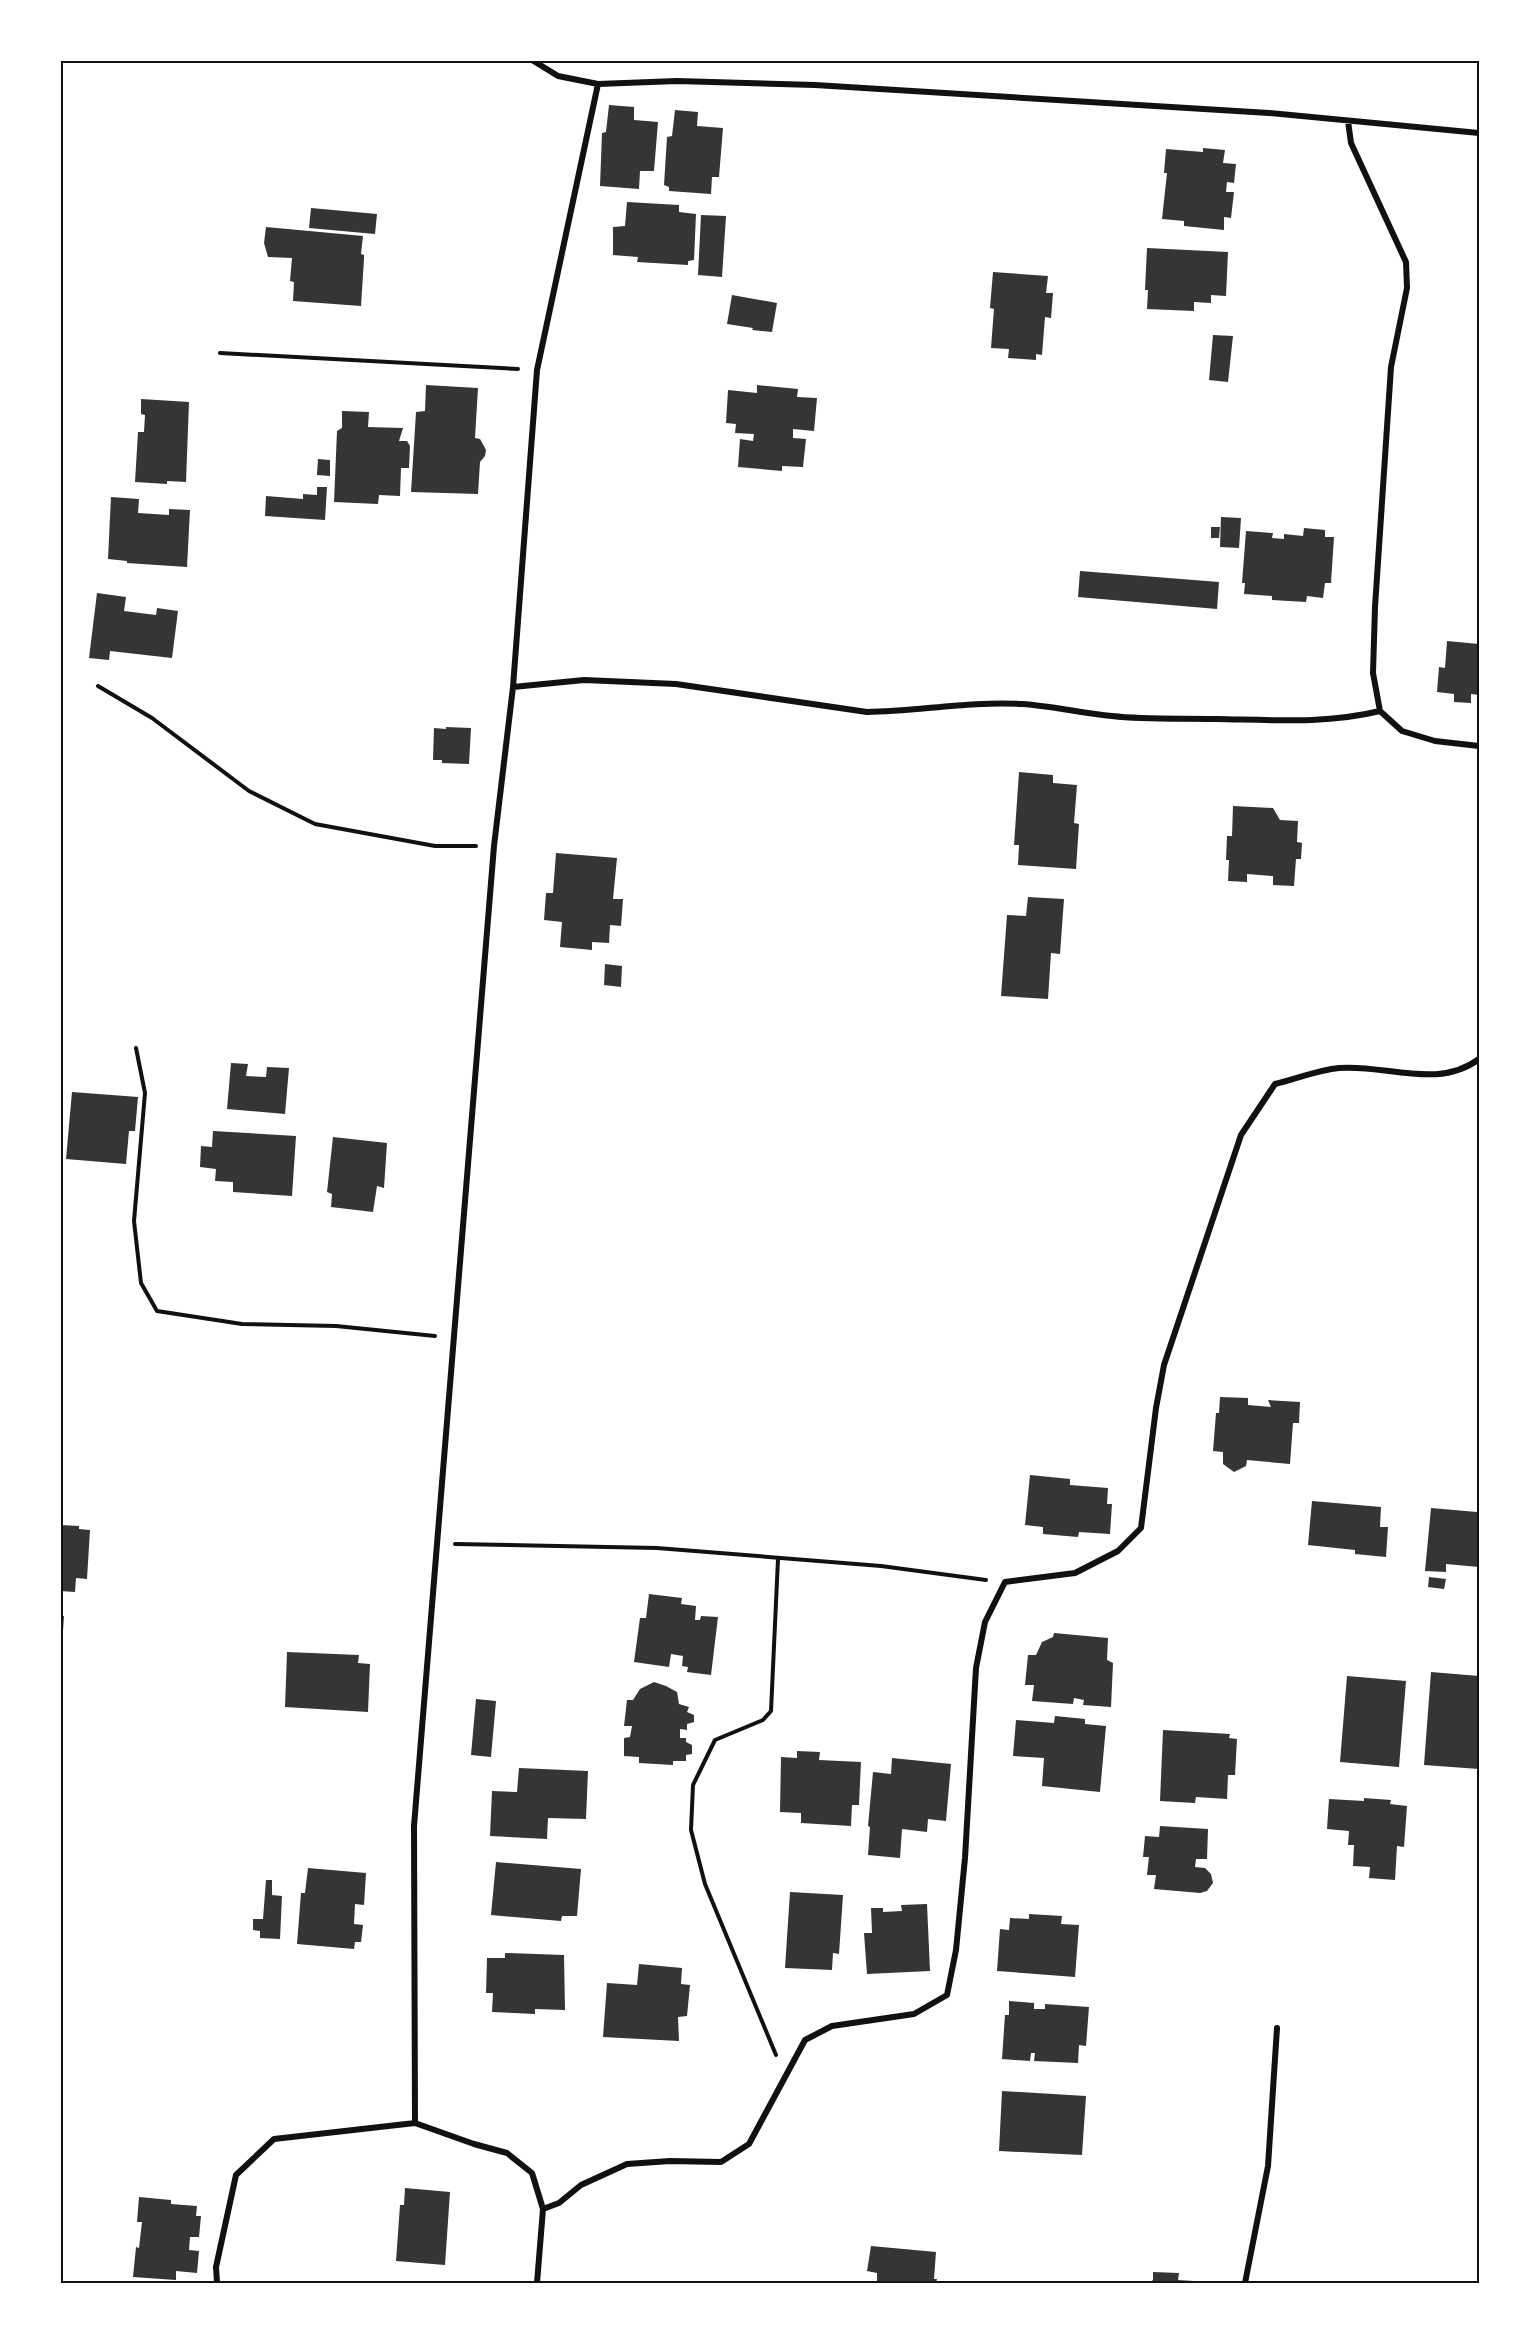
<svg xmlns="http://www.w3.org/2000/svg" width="1539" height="2343" font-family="'PT Sans',sans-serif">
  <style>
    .building { fill: #353535 }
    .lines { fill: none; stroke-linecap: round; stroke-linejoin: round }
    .path { stroke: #111; stroke-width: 4 }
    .minor { stroke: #111; stroke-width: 6 }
    .neatline { fill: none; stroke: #111; stroke-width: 2 }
  </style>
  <rect width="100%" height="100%" fill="#fff"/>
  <!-- building -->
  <path class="building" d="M 609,105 L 634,107 L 634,120 L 658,122 L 654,171 L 640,171 L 639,189 L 600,186 L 602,133 L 606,132 Z
    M 675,110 L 698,112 L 697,126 L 723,128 L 719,177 L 712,177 L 711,194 L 669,191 L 669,187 L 664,185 L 667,137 L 672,136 Z
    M 1203,148 L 1225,150 L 1223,163 L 1236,164 L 1234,183 L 1227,182 L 1226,192 L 1234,192 L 1231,218 L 1224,217 L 1224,230 L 1184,226 L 1184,221 L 1162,219 L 1167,173 L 1164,173 L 1166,149 L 1203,152 Z
    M 627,202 L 679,205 L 679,212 L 696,214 L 694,260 L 688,261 L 688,265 L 637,262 L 638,257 L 613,255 L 613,227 L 625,226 Z
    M 311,208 L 377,214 L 375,234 L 309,228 Z
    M 701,215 L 726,216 L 722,277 L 698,275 Z
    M 266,227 L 363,236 L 361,254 L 364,255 L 364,259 L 361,306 L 293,301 L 294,282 L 290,281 L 292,258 L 268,257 L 264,243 Z
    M 1147,248 L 1228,252 L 1226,296 L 1211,295 L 1211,303 L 1194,302 L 1194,311 L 1147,309 L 1148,290 L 1145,290 Z
    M 993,272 L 1048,276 L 1046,293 L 1053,293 L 1051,318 L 1045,317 L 1042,355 L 1036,354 L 1036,360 L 1008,358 L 1009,349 L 991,348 L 994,309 L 990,308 Z
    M 732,295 L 777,303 L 772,332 L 752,330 L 753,328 L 727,324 Z
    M 1213,335 L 1233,336 L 1228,382 L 1209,380 Z
    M 426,385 L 478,388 L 475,438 L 480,439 L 486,450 L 485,456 L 480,462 L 478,494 L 411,492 L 416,412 L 425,411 Z
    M 757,385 L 798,389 L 797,397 L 817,398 L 814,431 L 793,429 L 793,438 L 806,439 L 803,467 L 782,466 L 782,471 L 738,467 L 740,439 L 753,441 L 754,434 L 735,433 L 736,424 L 726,423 L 728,390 L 757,393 Z
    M 141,399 L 189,402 L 186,482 L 167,481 L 167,484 L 135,482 L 138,432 L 144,432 L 145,415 L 141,414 Z
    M 342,411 L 369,412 L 368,427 L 403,428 L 399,441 L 407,441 L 410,446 L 409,468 L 401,468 L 400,496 L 379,495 L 378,504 L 334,502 L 337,431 L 342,428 Z
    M 318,459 L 330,460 L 330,476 L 317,475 Z
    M 317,487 L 327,487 L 325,520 L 265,516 L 266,496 L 303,499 L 303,494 L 317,495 Z
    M 111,497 L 139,499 L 138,513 L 169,515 L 169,509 L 190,510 L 187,567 L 127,563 L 127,561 L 108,559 Z
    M 1221,517 L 1241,518 L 1239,548 L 1220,547 Z
    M 1211,527 L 1220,527 L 1219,538 L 1211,538 Z
    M 1304,528 L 1325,530 L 1325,537 L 1334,537 L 1331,583 L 1325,583 L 1323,598 L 1307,596 L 1306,602 L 1272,600 L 1272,596 L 1244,594 L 1245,583 L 1242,583 L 1246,531 L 1273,533 L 1272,538 L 1284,539 L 1284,534 L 1303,536 Z
    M 1080,571 L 1219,582 L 1217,609 L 1078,597 Z
    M 97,593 L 126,597 L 124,611 L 156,615 L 157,608 L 178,611 L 172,658 L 110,651 L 109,660 L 89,658 Z
    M 1447,641 L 1479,644 L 1479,695 L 1471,694 L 1471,703 L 1454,702 L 1454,694 L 1437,692 L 1439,667 L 1445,668 Z
    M 446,727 L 471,728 L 469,764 L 442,763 L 442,760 L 433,760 L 434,728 L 446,729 Z
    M 1019,772 L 1053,775 L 1053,783 L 1077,785 L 1074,823 L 1079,824 L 1076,869 L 1018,865 L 1019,845 L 1014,845 Z
    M 1233,806 L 1273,808 L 1280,820 L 1298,821 L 1297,842 L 1302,843 L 1301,859 L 1296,859 L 1294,886 L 1273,885 L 1273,876 L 1247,874 L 1247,882 L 1228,881 L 1229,860 L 1226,860 L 1227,836 L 1232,836 Z
    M 556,853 L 617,858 L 613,899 L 623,899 L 621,926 L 610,925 L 609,943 L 592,942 L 592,950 L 560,947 L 562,922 L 544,920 L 546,893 L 553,893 Z
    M 1028,897 L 1064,899 L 1060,954 L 1051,953 L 1048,999 L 1001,996 L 1007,915 L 1026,916 Z
    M 605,964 L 622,966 L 621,987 L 604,985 Z
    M 231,1063 L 248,1064 L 246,1076 L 266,1077 L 267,1067 L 289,1068 L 285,1114 L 227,1109 Z
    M 72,1092 L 138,1097 L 135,1131 L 129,1131 L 126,1164 L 66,1159 Z
    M 213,1131 L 296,1136 L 292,1196 L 233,1192 L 233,1182 L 215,1181 L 216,1169 L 200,1167 L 201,1146 L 212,1147 Z
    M 333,1137 L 387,1143 L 384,1188 L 377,1186 L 373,1212 L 331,1207 L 332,1194 L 327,1192 Z
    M 1220,1397 L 1248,1398 L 1248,1405 L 1271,1407 L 1268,1400 L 1300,1402 L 1299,1423 L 1293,1423 L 1290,1464 L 1247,1460 L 1246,1466 L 1234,1472 L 1223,1464 L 1223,1452 L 1213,1451 L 1216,1413 L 1219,1413 Z
    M 1030,1475 L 1070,1479 L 1070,1485 L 1108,1488 L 1107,1504 L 1112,1504 L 1110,1534 L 1079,1532 L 1078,1537 L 1043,1534 L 1043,1527 L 1025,1525 Z
    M 1312,1501 L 1381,1507 L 1380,1527 L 1388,1527 L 1386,1557 L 1355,1554 L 1355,1550 L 1308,1545 Z
    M 1431,1508 L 1477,1512 L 1479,1508 L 1479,1567 L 1446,1564 L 1446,1572 L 1425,1571 Z
    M 60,1525 L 79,1526 L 79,1529 L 90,1530 L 87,1579 L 76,1578 L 75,1592 L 60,1591 Z
    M 1429,1577 L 1446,1579 L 1444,1589 L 1428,1587 Z
    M 649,1594 L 682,1598 L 681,1604 L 696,1606 L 695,1620 L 700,1620 L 701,1616 L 718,1617 L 711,1675 L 687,1672 L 688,1667 L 682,1666 L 683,1656 L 671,1654 L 669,1667 L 634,1662 L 640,1618 L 646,1618 Z
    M 60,1616 L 64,1616 L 62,1645 L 60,1645 Z
    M 1054,1633 L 1108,1638 L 1107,1660 L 1113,1663 L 1111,1707 L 1083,1705 L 1084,1700 L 1074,1698 L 1073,1704 L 1032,1701 L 1034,1685 L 1025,1685 L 1028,1655 L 1036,1655 L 1042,1642 L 1053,1637 Z
    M 287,1652 L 359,1655 L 358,1663 L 370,1664 L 368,1712 L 285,1707 Z
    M 1431,1672 L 1479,1676 L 1479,1769 L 1424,1765 Z
    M 1347,1676 L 1406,1681 L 1399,1767 L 1340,1762 Z
    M 654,1682 L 666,1686 L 677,1692 L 679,1704 L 689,1707 L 687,1712 L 694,1715 L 694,1722 L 687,1724 L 687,1730 L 680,1729 L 680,1738 L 686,1738 L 686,1742 L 692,1745 L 692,1754 L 686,1755 L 686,1761 L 673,1761 L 673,1765 L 639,1763 L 639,1757 L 624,1756 L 624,1738 L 630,1737 L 632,1726 L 624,1726 L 627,1700 L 633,1700 L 640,1689 Z
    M 476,1699 L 496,1701 L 491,1757 L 471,1755 Z
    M 1055,1716 L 1085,1719 L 1085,1724 L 1106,1726 L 1100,1792 L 1042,1786 L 1044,1758 L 1013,1756 L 1016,1720 L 1054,1723 Z
    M 1163,1730 L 1230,1734 L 1229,1738 L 1237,1739 L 1235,1775 L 1228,1775 L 1227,1799 L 1196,1797 L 1195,1803 L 1160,1801 Z
    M 797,1751 L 820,1752 L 819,1760 L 861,1762 L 859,1805 L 852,1805 L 851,1826 L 801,1823 L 801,1813 L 780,1812 L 781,1757 L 797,1758 Z
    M 892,1758 L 951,1764 L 946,1821 L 928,1819 L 927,1832 L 902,1829 L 900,1858 L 868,1855 L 870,1827 L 868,1826 L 873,1772 L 891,1774 Z
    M 519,1768 L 588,1771 L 586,1819 L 548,1818 L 547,1839 L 490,1836 L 492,1791 L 517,1792 Z
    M 1364,1798 L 1391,1800 L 1390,1804 L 1407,1806 L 1404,1847 L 1397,1846 L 1395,1880 L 1369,1878 L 1370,1867 L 1353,1866 L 1354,1845 L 1348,1845 L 1349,1831 L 1327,1829 L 1329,1799 L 1364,1801 Z
    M 1160,1826 L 1208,1829 L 1207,1859 L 1196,1859 L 1195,1867 L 1205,1868 L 1211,1874 L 1213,1883 L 1207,1891 L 1200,1893 L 1154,1889 L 1156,1875 L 1147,1875 L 1149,1857 L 1143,1857 L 1145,1836 L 1159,1837 Z
    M 496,1862 L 581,1869 L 577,1916 L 562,1916 L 561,1921 L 491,1915 Z
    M 308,1868 L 366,1873 L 364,1905 L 355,1904 L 354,1924 L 363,1925 L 361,1942 L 355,1942 L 354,1949 L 297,1944 L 301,1893 L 305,1893 Z
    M 266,1880 L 272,1880 L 272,1895 L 282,1896 L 280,1939 L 260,1938 L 260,1931 L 253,1930 L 253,1919 L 263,1919 Z
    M 790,1892 L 843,1895 L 839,1954 L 833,1953 L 832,1970 L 785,1968 Z
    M 927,1904 L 930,1971 L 867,1974 L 864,1933 L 872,1933 L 871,1908 L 883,1908 L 883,1912 L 902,1911 L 901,1905 Z
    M 1029,1914 L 1062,1916 L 1061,1924 L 1079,1925 L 1075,1977 L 997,1971 L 1000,1929 L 1009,1930 L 1010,1918 L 1029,1919 Z
    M 505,1953 L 564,1955 L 565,2010 L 535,2009 L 535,2014 L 492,2012 L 493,1993 L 486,1993 L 487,1958 L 505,1958 Z
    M 639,1964 L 682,1968 L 681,1984 L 690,1985 L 687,2016 L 678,2017 L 679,2041 L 603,2037 L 607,1983 L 637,1985 Z
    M 1009,2001 L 1034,2003 L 1034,2009 L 1045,2009 L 1045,2004 L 1089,2007 L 1086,2046 L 1079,2045 L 1078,2063 L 1034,2061 L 1035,2053 L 1031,2053 L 1030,2061 L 1002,2059 L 1005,2015 L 1009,2015 Z
    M 1002,2091 L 1086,2096 L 1082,2155 L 999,2151 Z
    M 405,2188 L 450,2192 L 445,2265 L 396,2261 L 400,2205 L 404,2205 Z
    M 139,2197 L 171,2200 L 171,2204 L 197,2206 L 196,2216 L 201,2216 L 199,2237 L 190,2237 L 189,2250 L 199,2251 L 197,2273 L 176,2271 L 176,2280 L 133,2277 L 136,2247 L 139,2248 L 142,2222 L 137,2222 Z
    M 871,2246 L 936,2252 L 934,2279 L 937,2279 L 936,2283 L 877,2283 L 877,2273 L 867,2271 Z
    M 1153,2272 L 1179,2273 L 1178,2280 L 1194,2281 L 1194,2283 L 1149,2283 L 1153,2280 Z"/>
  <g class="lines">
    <!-- path -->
    <path class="path" d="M 220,353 L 518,369
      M 98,686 L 152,718 L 249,791 L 315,824 L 435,846 L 476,846
      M 136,1048 L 145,1093 L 134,1221 L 141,1283 L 157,1311 L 242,1324 L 336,1326 L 435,1336
      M 455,1544 L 657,1548 L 881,1566 L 986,1580
      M 776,2055 L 705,1884 L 691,1830 L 693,1785 L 715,1740 L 763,1720 L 771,1711 L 778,1559"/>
    <!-- minor -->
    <path class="minor" d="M 532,60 L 558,76 L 598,84 L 537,370 L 513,687 L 494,846 L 414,1826 L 415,2123 L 474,2144 L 507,2153 L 532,2173 L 543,2209 L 537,2283
      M 598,84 L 677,81 L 815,85 L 1269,113 L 1479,133
      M 1348,121 L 1351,143 L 1406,262 L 1407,288 L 1391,367 L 1375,607 L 1373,673 L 1380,711 L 1402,731 L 1435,741 L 1479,746
      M 513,687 L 584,680 L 676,684 L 867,712 C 919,711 970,701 1022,704 C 1052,706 1082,713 1112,716 C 1147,720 1182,718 1217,719 C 1272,720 1327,724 1380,711
      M 543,2209 L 559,2203 L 581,2185 L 627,2164 L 670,2161 L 721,2162 L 749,2144 L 805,2040 L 832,2026 L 914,2014 L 947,1995 L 956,1950 L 965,1858 L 976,1668 L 985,1622 L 1005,1582 L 1075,1573 L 1118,1551 L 1141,1528 L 1156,1408 L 1164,1365 L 1241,1135 L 1275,1084 C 1296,1079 1318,1070 1339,1068 C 1386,1064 1438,1090 1479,1059
      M 217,2283 L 216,2267 L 236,2175 L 274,2139 L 415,2123
      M 1245,2283 L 1268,2166 L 1277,2028"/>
  </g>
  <!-- border -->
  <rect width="1539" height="2343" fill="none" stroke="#ffffff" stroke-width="123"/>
  <rect x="62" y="62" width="1416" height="2220" class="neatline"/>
</svg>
